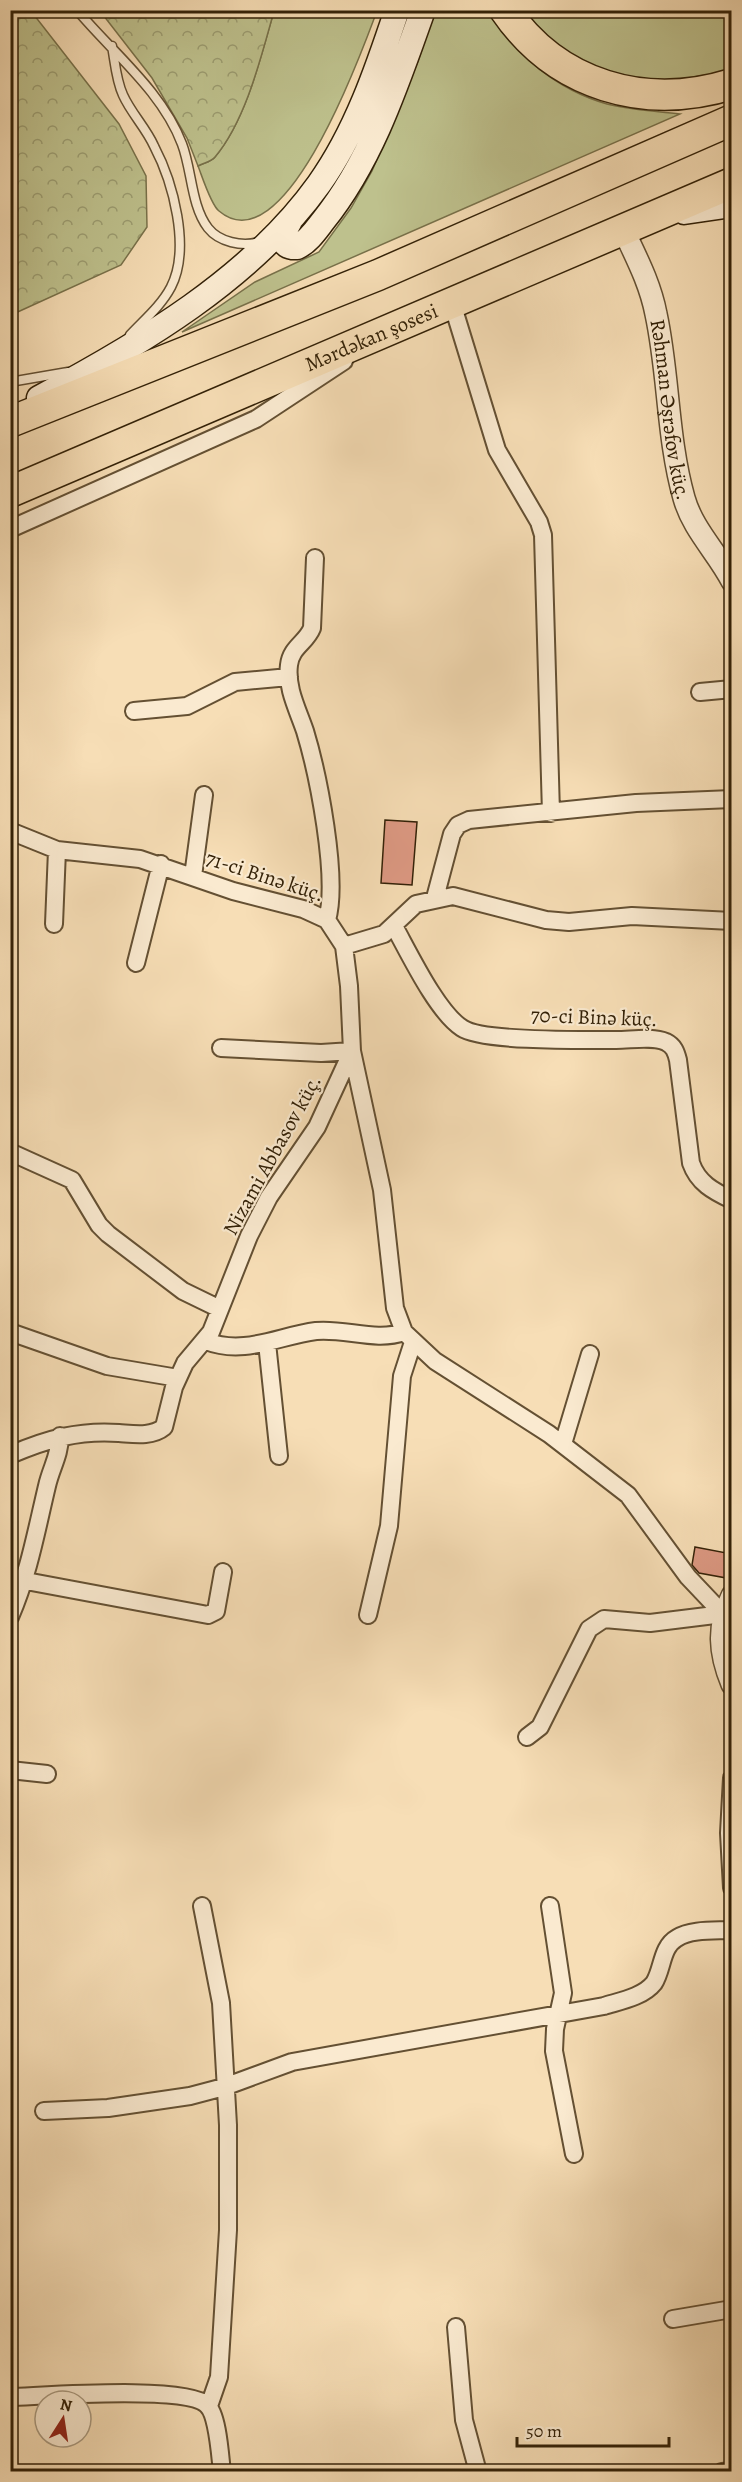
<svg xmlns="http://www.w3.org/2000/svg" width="742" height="2482" font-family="Alegreya,serif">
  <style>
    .grass { fill: #bec18d; stroke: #78714a; stroke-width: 1.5 }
    .park { fill: url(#park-crowns); stroke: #78714a; stroke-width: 1.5 }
    .building { fill: #dd9983; stroke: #332107; stroke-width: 1.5 }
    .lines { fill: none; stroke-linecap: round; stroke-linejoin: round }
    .service-casing { stroke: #645033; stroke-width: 11 }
    .minor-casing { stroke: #645033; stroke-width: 20 }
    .tertiary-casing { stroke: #645033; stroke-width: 24 }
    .secondary-casing { stroke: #332107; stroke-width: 27 }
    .motorway-casing { stroke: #332107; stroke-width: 33 }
    .service { stroke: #faead0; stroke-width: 8 }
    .minor { stroke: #faead0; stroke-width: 16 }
    .tertiary { stroke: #faead0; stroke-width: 21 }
    .secondary { stroke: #faead0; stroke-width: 24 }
    .motorway { stroke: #f7deb6; stroke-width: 30 }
    .labels { text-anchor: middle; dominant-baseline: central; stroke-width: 4.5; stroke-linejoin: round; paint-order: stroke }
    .street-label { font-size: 21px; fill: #332107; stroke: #faead0 }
  </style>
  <defs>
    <pattern id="park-crowns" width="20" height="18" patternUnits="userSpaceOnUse" patternTransform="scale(1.5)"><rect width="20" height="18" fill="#bec18d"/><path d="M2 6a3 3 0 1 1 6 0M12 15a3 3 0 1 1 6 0" fill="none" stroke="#9b9c71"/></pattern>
  </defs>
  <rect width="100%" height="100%" fill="#f7deb6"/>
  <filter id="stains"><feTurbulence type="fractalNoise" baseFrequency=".00333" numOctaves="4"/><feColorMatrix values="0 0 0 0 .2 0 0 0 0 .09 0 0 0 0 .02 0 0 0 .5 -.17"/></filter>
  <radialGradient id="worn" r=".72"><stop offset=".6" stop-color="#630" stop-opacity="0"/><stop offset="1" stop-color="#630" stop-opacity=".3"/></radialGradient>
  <!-- grass -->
  <path class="grass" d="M 274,11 L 377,11 C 362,51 285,267 219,211 C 211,205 202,176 198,166 C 203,163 211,162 215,157 C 246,120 261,57 274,11 Z
    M 435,11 L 493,11 C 511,55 561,91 607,104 C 630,110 656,111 680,114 L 182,332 L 255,282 L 319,252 L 351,208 L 372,171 L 418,61 Z
    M 525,11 L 731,11 L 731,71 L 650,84 L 587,67 L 544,39 Z"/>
  <!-- park -->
  <path class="park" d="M 10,11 L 31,11 L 119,124 L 146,176 L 147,227 L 121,265 L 11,315 Z
    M 100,11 L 274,11 C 261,57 246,120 215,157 C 211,162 203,163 198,166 L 187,138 L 152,78 Z"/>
  <!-- building -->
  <path class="building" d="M 385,820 L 417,822 L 412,885 L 381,883 Z
    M 695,1547 L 732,1554 L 732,1579 L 699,1573 L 692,1565 Z"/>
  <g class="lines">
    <defs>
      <path id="service" d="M 77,10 C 112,52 162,91 182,144 C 192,170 191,206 208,228 C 219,242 242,247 259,242
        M 112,46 C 115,62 116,80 123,95 C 131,113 146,128 154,146 C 173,182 191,248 171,287 C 161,306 144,320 130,335
        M 10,382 L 68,372"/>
      <path id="minor" d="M 452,303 L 497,450 L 539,522 L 543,535 L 551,813
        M 10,529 L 256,419 L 344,361
        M 315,558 L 312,628 C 306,643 291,647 289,665 C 286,688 298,710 305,731 C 318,774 339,878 327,920
        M 700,692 L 732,689
        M 134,711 L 187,706 L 235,682 L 289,677
        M 10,831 L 57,850 L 140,859 L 233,891 L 303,909 L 327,920 L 344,946 L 349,986 L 352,1051 L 317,1127 L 269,1197 L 249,1236 L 211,1332 L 185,1363 L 174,1387 L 164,1427 C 152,1437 134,1434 119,1433 C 79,1430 47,1439 10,1455
        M 193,876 L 204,795
        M 435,898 L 452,834 L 458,825 L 469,820 L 636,803 L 732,799
        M 54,924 L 57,850
        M 394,926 C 409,953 437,1012 462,1028 C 482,1042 588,1040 616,1040 C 632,1040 652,1036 666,1042 C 674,1046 676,1052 678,1060 L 691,1163 C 698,1183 713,1191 732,1200
        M 344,946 L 384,934 L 416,904 L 453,896 L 546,920 L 569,922 L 632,916 L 732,921
        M 136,963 L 161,864
        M 221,1048 L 321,1053 L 352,1051 L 382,1190 L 395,1308 L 404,1332 L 435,1361 L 549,1434 L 628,1495 L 688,1577 L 723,1614
        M 10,1152 L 72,1180 L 99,1225 L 108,1234 L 183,1291 L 220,1309
        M 10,1332 L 107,1366 L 178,1378
        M 206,1341 C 244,1356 278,1336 316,1331 C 345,1328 376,1342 404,1332
        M 267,1343 L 279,1456
        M 563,1444 L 590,1354
        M 26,1581 L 208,1615 L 216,1611 L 223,1572
        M 368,1615 L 389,1526 L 402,1376 L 413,1342
        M 10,1617 C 29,1573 36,1532 47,1486 C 51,1468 60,1455 60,1436
        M 527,1737 L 540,1727 L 589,1629 L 604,1619 L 650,1623 L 723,1614
        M 10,1770 L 47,1774
        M 732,1778 L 729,1833 L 732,1888
        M 202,1906 L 221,2003 L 228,2125 L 228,2230 L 219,2377 L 209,2406
        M 550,1906 L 563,1993 L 555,2029 L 554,2051 L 574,2154
        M 44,2111 L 108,2108 L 190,2096 L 224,2087 L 292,2062 L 604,2006 C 620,2001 643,1997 654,1983 C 663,1969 661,1947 677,1938 C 691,1929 715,1931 732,1930
        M 673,2319 L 732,2309
        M 456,2327 L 464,2420 L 478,2472
        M 10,2397 C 45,2396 187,2385 207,2405 C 218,2415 220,2456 222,2472
        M 722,2472 L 732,2471"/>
      <g id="tertiary">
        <path id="s1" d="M 623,229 C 636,257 650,283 656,314 C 669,374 667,438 684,498 C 693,530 717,552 732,581"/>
        <path d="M 732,1596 C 717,1626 719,1653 732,1684"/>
      </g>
      <path id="secondary" d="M 684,212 L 732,205
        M 290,221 C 283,233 278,248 297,247 C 308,242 316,230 323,221 C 372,160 397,83 423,10
        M 39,398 C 140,344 251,279 319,184 C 356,132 377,70 397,10"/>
      <g id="motorway">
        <path d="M 505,10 C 557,86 645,111 732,84"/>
        <path d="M 10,422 L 378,275 L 732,120"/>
        <path id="s2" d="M 10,492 L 732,183"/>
      </g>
    </defs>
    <!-- service casing -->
    <use href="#service" class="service-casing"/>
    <!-- minor casing -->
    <use href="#minor" class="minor-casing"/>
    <!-- tertiary casing -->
    <use href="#tertiary" class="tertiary-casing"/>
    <!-- secondary casing -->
    <use href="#secondary" class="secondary-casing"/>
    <!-- motorway casing -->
    <use href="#motorway" class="motorway-casing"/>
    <!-- service -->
    <use href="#service" class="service"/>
    <!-- minor -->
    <use href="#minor" class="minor"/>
    <!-- tertiary -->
    <use href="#tertiary" class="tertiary"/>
    <!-- secondary -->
    <use href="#secondary" class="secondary"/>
    <!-- motorway -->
    <use href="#motorway" class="motorway"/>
  </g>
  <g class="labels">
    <!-- street labels -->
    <g class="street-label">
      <text stroke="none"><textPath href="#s2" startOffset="393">Mərdəkan şosesi</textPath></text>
      <text stroke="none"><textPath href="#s1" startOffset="188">Rəhman Əşrəfov küç.</textPath></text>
      <text transform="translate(265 876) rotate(18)">71-ci Binə küç.</text>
      <text transform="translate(594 1017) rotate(2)">70-ci Binə küç.</text>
      <text transform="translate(272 1155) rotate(-61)">Nizami Abbasov küç.</text>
    </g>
  </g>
  <!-- margin -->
  <rect width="742" height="2482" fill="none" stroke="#f7deb6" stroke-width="36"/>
  <rect x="12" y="12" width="718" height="2458" fill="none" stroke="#332107" stroke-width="3"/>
  <rect x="18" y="18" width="706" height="2446" fill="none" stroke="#332107" stroke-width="1.5"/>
  <!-- north arrow -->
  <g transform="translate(63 2419) rotate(12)"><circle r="28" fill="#faead0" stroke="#aa9a80" stroke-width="1.5"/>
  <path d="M0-4.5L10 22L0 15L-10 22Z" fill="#8f2418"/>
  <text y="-9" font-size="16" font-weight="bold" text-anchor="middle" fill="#332107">N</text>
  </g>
  <!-- scale -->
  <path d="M517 2437v9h152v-9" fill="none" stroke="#332107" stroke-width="3"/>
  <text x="526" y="2437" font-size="18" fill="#332107" stroke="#faead0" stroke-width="4.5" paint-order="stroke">50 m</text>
  <rect width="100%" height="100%" filter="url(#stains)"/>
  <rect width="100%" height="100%" fill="url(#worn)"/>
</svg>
